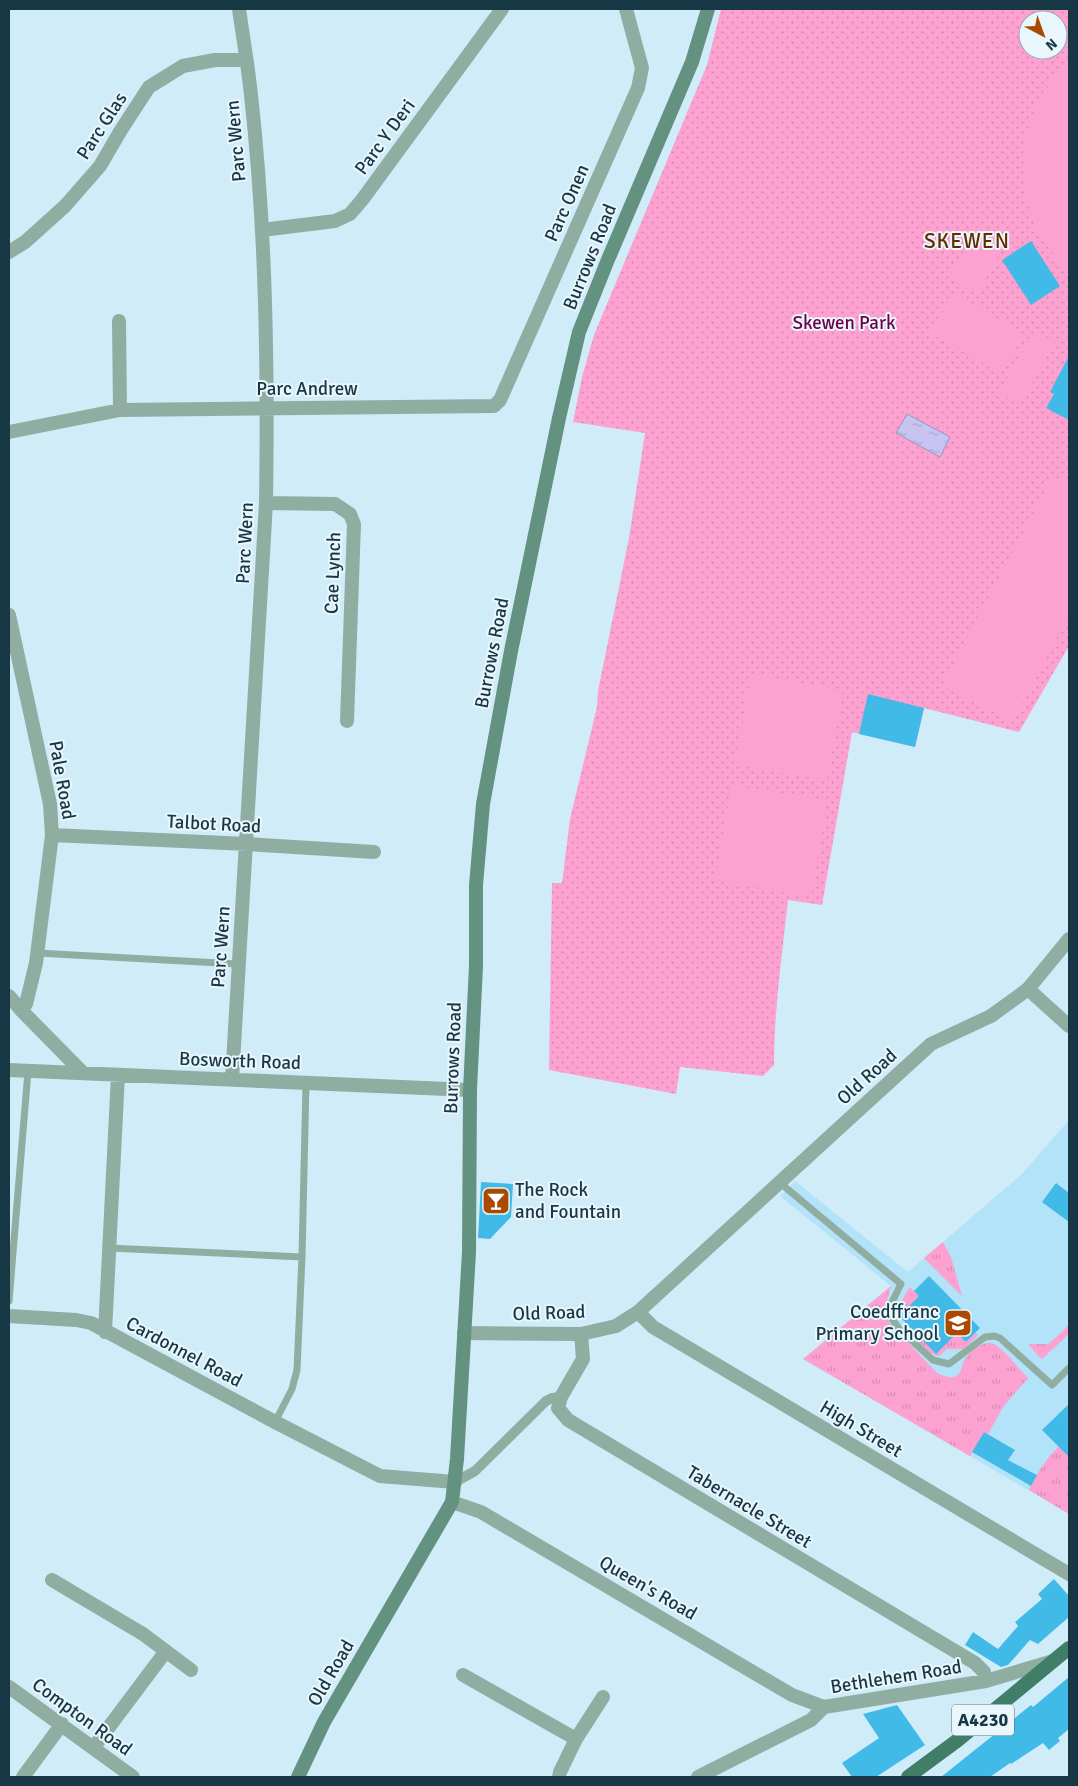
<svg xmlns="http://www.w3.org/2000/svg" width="1078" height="1786" font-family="Signika,sans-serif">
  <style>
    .built { fill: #b3e3f9 }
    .grass { fill: url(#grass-tufts) }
    .park { fill: url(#park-dots); fill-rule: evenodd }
    .pitch { fill: #fca1d0 }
    .water { fill: url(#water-ripples); stroke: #929abd }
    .building { fill: #42bae8 }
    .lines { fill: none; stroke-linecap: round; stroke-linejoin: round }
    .service { stroke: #8faea1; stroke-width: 7 }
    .pedestrian { stroke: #8faea1; stroke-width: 10 }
    .minor { stroke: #8faea1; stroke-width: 14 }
    .tertiary { stroke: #8faea1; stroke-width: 14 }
    .secondary { stroke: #639280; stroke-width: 14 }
    .primary { stroke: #417e68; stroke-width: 14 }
    .labels { text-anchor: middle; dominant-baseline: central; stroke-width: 4; stroke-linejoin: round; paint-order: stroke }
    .shield { fill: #e9f7fd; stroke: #57717c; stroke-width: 1 }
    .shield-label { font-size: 18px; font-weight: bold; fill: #183744 }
    .street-label { font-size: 19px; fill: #183744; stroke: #e9f7fd }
    .park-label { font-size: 19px; fill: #6c0149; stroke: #e9f7fd }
    .poi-label { font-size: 19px; fill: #183744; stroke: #e9f7fd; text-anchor: start }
    .quarter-label { font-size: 21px; letter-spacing: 1px; fill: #672a00; stroke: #e9f7fd }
  </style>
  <defs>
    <pattern id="grass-tufts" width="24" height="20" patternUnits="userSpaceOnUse" patternTransform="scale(1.25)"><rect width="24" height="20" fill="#fca1d0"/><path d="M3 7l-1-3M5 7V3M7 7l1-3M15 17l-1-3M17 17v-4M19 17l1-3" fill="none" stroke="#d78bb4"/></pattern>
    <pattern id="park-dots" width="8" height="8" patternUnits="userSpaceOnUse" patternTransform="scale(1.25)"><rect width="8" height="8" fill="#fca1d0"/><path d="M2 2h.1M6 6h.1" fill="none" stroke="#d78bb4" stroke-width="1.8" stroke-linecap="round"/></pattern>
    <pattern id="water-ripples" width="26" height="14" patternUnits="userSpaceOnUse" patternTransform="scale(1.25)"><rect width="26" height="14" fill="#c7c4f1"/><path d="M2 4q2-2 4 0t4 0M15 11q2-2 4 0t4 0" fill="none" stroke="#aaa9d0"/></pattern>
  </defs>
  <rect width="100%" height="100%" fill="#d0ecf9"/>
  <!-- built -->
  <path class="built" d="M 1069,1120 L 1069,1514 L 803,1359 L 891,1286 L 780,1196 L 795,1181 L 908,1272 L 1021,1175 Z"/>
  <!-- grass -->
  <path class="grass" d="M 943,1242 L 951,1257 L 962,1296 L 924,1258 Z
    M 891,1286 L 885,1308 L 888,1321 L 937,1373 C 945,1377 956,1381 961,1370 C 962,1368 962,1365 963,1363 C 967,1353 984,1339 994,1344 C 1003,1348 1020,1370 1028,1378 L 1003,1407 L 988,1434 L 984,1432 L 970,1456 L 803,1359 Z
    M 910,1287 L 929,1306 L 922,1313 L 912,1303 L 904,1310 L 901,1306 L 903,1298 Z
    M 948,1323 L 966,1342 L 976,1333 L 978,1335 L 964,1349 L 947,1349 L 939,1356 L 930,1353 L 907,1331 L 910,1328 Z
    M 1069,1324 L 1069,1334 L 1042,1359 L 1039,1357 L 1028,1344 L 1048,1344 L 1062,1332 Z
    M 1059,1446 L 1069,1457 L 1069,1514 L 1029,1490 C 1036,1474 1046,1459 1059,1446 Z"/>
  <!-- park -->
  <path class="park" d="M 721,9 L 1069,9 L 1069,646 L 1019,732 L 924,708 L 915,747 L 852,732 L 822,905 L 788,900 C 782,955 774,1010 774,1065 L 763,1076 L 680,1067 L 676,1094 L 549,1070 L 552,883 L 562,883 L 570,819 L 597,707 L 598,691 L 629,538 L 645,433 L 573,422 L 582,377 L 594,335 L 707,65 ZM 1028,20 L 1058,20 L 1058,50 L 1028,50 Z"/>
  <!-- pitch -->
  <path class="pitch" d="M 1069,61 L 1069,273 L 1039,236 L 1023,190 L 1023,141 L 1040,96 Z
    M 978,227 L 1006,242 L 977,294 L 949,278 Z
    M 953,293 L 1024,334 L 1001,373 L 930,333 Z
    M 1034,331 L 1055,342 L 1020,405 L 999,393 Z
    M 1053,476 L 1069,484 L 1069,615 L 1013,722 L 942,685 Z
    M 751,674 L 843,690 L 827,780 L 735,765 Z
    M 731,785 L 827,800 L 812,896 L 715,881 Z"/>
  <!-- water -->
  <path class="water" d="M 907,414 L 950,437 L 940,457 L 896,433 Z"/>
  <!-- building -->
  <path class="building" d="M 1031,241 L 1060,286 L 1031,305 L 1002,260 Z
    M 1069,356 L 1069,420 L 1046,408 L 1054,394 L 1050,392 Z
    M 868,694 L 924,708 L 915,747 L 859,734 Z
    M 481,1182 L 513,1184 L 511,1217 L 490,1239 L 478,1238 Z
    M 1056,1183 L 1069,1193 L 1069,1222 L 1042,1202 Z
    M 929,1276 L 980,1328 L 966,1342 L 957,1333 L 936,1354 L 899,1316 L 919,1296 L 914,1291 Z
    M 1069,1404 L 1069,1457 L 1042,1430 Z
    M 984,1432 L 1015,1450 L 1008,1460 L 1037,1475 L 1031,1486 L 972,1452 Z
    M 1054,1579 L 1069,1596 L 1069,1617 L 1038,1644 L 1030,1640 L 1008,1665 L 1001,1667 L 965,1645 L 973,1632 L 998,1649 L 1018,1626 L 1015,1622 L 1042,1599 L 1038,1594 Z
    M 1069,1677 L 1069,1729 L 1058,1738 L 1060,1741 L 1049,1750 L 1043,1743 L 1011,1764 L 1010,1763 L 990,1777 L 941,1777 L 1031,1705 L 1033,1707 Z
    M 897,1705 L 925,1745 L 876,1777 L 852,1777 L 842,1763 L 879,1738 L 863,1714 Z"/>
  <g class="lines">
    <!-- service -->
    <path class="service" d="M 37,953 L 238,964
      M 779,1182 L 901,1284 L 892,1302 L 892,1319 L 900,1330 L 933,1360 L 949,1364 L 985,1337 L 994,1336 L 1000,1338 L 1052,1385 L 1069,1368
      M 109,1248 L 302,1257
      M 9,1301 L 28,1071
      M 275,1422 L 292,1389 L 297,1370 L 302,1257 L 306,1083"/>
    <!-- pedestrian -->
    <path class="pedestrian" d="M 455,1482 L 475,1471 L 546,1401 L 552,1398 L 561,1397"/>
    <!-- minor -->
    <path class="minor" d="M 262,230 L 335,221 L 350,214 L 362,200 L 502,9
      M 9,252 L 25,242 L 65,206 L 100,166 L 121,130 L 149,87 L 183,66 L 215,60 L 246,60
      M 119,321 L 120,410
      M 9,432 L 120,410 L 494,406 L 500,400 L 638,88 L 642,68 L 626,9
      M 266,503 L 335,504 L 350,514 L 354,524 L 347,721
      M 9,615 L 50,804 L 52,835 L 36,963 L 26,1004 L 21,1010
      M 52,835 L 247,844 L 374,852
      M 1028,989 L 1069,1026
      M 9,996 L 21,1010 L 83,1073
      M 9,1070 L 470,1090
      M 232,1080 L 266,503 C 268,367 266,230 251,95 C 248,66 243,37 239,9
      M 638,1312 L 653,1327 L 1069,1574
      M 9,1316 L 76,1320 L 91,1323 L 275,1422 L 380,1476 L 455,1482
      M 105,1332 L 118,1075
      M 581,1334 L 583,1359 L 561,1397 L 558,1408 L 568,1420 L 975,1663 L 984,1672 L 986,1681
      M 452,1502 L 481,1512 L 792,1695 L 824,1707
      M 52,1580 L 143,1634 L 191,1670
      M 463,1675 L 576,1739 L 560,1772 L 559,1777
      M 9,1687 L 133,1777
      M 576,1739 L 603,1697
      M 94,1747 L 166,1651
      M 23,1777 L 62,1724
      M 698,1777 L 811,1720 L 824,1707 L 986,1681 L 1053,1661"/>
    <!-- tertiary -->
    <path class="tertiary" d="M 464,1333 L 581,1334 L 616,1326 L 638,1312 L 931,1044 L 991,1016 L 1028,989 L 1069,939"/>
    <!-- secondary -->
    <path class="secondary" d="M 298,1777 L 324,1722 L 452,1502 L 457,1459 L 469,1252 L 470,1090 L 476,966 L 476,885 L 483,804 L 511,651 L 559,418 L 579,332 L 607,262 L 692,62 L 708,9"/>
    <!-- primary -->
    <path class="primary" d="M 908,1777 L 958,1740 L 1069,1648"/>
  </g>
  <!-- icons -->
  <defs>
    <symbol id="bar-square" viewBox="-11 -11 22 22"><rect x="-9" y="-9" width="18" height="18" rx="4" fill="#aa4a00" stroke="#e9f7fd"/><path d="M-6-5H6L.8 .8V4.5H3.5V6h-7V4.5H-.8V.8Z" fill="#fff"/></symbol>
    <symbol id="school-square" viewBox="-11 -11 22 22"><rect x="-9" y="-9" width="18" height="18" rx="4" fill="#aa4a00" stroke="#e9f7fd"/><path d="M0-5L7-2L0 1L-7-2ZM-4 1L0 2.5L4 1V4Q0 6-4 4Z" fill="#fff"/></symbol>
  </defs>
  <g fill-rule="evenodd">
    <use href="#bar-square" x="480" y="1185" width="32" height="32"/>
    <use href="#school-square" x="942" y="1307" width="32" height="32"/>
  </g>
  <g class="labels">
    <!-- shield labels -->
    <rect class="shield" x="952" y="1704.5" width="62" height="31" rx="4"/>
    <g class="shield-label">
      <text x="983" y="1720">A4230</text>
    </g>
    <!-- street labels -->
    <g class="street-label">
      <text transform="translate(102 126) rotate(-57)">Parc Glas</text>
      <text transform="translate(385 137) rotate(-54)">Parc Y Deri</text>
      <text transform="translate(236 141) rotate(-95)">Parc Wern</text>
      <text transform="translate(567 203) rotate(-66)">Parc Onen</text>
      <text transform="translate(590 257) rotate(-68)">Burrows Road</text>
      <text x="307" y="389">Parc Andrew</text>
      <text transform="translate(245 543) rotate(-87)">Parc Wern</text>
      <text transform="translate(333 573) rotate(-88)">Cae Lynch</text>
      <text transform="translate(492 653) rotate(-79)">Burrows Road</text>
      <text transform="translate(62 780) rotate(80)">Pale Road</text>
      <text transform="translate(214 824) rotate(3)">Talbot Road</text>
      <text transform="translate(221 947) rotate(-86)">Parc Wern</text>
      <text transform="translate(453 1058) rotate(-88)">Burrows Road</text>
      <text transform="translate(240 1061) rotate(2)">Bosworth Road</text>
      <text transform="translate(867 1077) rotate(-42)">Old Road</text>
      <text transform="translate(549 1313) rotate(-2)">Old Road</text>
      <text transform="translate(184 1352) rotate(28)">Cardonnel Road</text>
      <text transform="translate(861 1429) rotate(31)">High Street</text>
      <text transform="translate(749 1507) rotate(31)">Tabernacle Street</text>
      <text transform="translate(648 1588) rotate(30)">Queen's Road</text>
      <text transform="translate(331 1673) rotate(-60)">Old Road</text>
      <text transform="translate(896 1677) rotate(-9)">Bethlehem Road</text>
      <text transform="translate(82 1717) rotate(36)">Compton Road</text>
    </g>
    <!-- park labels -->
    <g class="park-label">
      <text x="844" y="323">Skewen Park</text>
    </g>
    <!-- poi labels -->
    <g class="poi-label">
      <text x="515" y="1190">The Rock<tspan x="515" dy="22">and Fountain</tspan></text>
      <text x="939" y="1312" text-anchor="end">Coedffranc<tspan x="939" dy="22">Primary School</tspan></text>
    </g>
    <!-- quarter labels -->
    <g class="quarter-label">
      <text x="967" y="241">SKEWEN</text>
    </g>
  </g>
  <!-- border -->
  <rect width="1078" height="1786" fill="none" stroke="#183744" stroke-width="20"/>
  <!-- north arrow -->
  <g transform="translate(1043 35) rotate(139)"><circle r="24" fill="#e9f7fd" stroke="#95aab3"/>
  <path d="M0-4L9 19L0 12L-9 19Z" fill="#aa4a00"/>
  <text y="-8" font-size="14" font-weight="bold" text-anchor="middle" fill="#183744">N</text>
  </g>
</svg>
